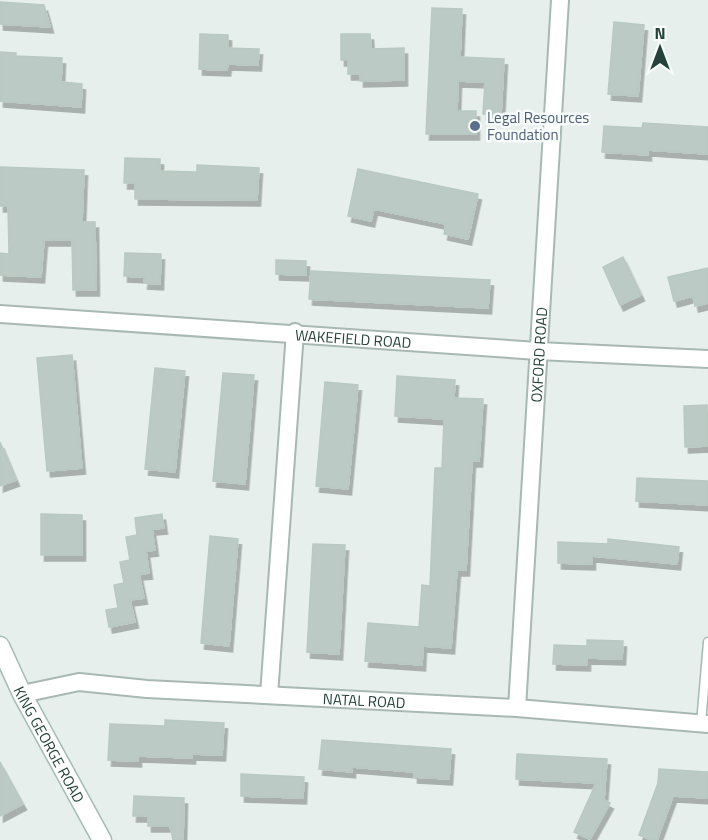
<svg xmlns="http://www.w3.org/2000/svg" width="708" height="840" font-family="'Titillium Web',sans-serif">
  <style>
    .building { fill: #bbcac4; stroke: #b8c9c2; stroke-width: 1.5; filter: url(#shadow) }
    .lines { fill: none; stroke-linecap: round; stroke-linejoin: round }
    .service-casing { stroke: #a8b8b2; stroke-width: 11 }
    .minor-casing { stroke: #a8b8b2; stroke-width: 20 }
    .secondary-casing { stroke: #a4bbb3; stroke-width: 21 }
    .service { stroke: #fff; stroke-width: 8 }
    .minor { stroke: #fff; stroke-width: 16 }
    .secondary { stroke: #fff; stroke-width: 18 }
    .service-dot { fill: #5c6f8a; stroke: #f7fbf9; stroke-width: 2 }
    .labels { text-anchor: middle; dominant-baseline: central; stroke-width: 5; stroke-linejoin: round; paint-order: stroke }
    .service-label { font-size: 15px; fill: #4e5e75; stroke: #f7fbf9; text-anchor: start }
    .street-label { font-size: 15px; fill: #24423a; stroke: #f7fbf9 }
  </style>
  <defs>
    <filter id="shadow"><feDropShadow dx="3.5" dy="6" stdDeviation="0" flood-color="#0004"/></filter>
  </defs>
  <rect width="100%" height="100%" fill="#e6efeb"/>
  <!-- building -->
  <path class="building" d="M 0,2 L 44,5 L 50,27 L 0,24 Z
    M 432,8 L 462,9 L 460,57 L 504,59 L 501,115 L 483,114 L 485,82 L 458,81 L 457,111 L 476,111 L 476,134 L 426,134 Z
    M 614,22 L 644,25 L 638,96 L 608,94 Z
    M 200,34 L 228,35 L 228,48 L 259,49 L 258,65 L 228,64 L 227,70 L 199,69 Z
    M 341,34 L 370,34 L 371,49 L 404,48 L 404,80 L 360,81 L 360,74 L 348,74 L 348,60 L 341,60 Z
    M 0,52 L 16,53 L 16,56 L 62,58 L 61,82 L 82,84 L 81,107 L 0,101 Z
    M 643,123 L 708,127 L 708,154 L 648,150 L 648,155 L 602,152 L 604,126 L 642,128 Z
    M 125,158 L 160,159 L 160,171 L 197,172 L 197,165 L 259,168 L 257,200 L 135,199 L 135,183 L 124,183 Z
    M 0,167 L 84,170 L 82,222 L 95,222 L 96,290 L 73,290 L 72,240 L 44,240 L 41,277 L 0,275 L 0,253 L 9,254 L 8,206 L 0,206 Z
    M 358,169 L 478,194 L 468,239 L 444,234 L 446,224 L 374,209 L 371,221 L 348,216 Z
    M 125,253 L 161,254 L 160,284 L 144,283 L 145,277 L 124,276 Z
    M 623,257 L 641,295 L 620,305 L 603,267 Z
    M 276,260 L 306,261 L 306,275 L 276,274 Z
    M 708,268 L 708,303 L 695,306 L 693,296 L 674,301 L 668,277 Z
    M 311,271 L 490,280 L 488,308 L 309,299 Z
    M 72,355 L 82,468 L 47,471 L 37,358 Z
    M 155,368 L 185,371 L 175,472 L 145,469 Z
    M 223,373 L 254,375 L 245,484 L 213,481 Z
    M 397,376 L 455,380 L 454,398 L 483,399 L 479,461 L 472,461 L 466,570 L 457,570 L 451,648 L 423,646 L 422,665 L 365,661 L 368,623 L 419,627 L 422,585 L 430,586 L 435,468 L 442,468 L 444,419 L 395,416 Z
    M 325,382 L 358,385 L 348,489 L 316,486 Z
    M 707,405 L 708,446 L 685,447 L 684,406 Z
    M 0,442 L 16,480 L 0,486 Z
    M 637,478 L 708,481 L 708,505 L 636,501 Z
    M 41,514 L 82,515 L 82,555 L 41,555 Z
    M 162,514 L 164,528 L 152,529 L 155,550 L 146,551 L 149,573 L 139,574 L 144,598 L 130,600 L 135,622 L 109,627 L 106,610 L 118,608 L 114,585 L 124,583 L 120,562 L 130,560 L 126,537 L 137,535 L 135,518 Z
    M 210,536 L 238,539 L 229,646 L 201,643 Z
    M 608,539 L 679,547 L 677,564 L 592,556 L 592,564 L 558,563 L 558,542 L 608,544 Z
    M 313,544 L 345,545 L 339,654 L 307,652 Z
    M 587,640 L 623,641 L 622,659 L 587,658 L 587,665 L 553,664 L 554,645 L 587,646 Z
    M 165,720 L 224,723 L 222,755 L 192,754 L 192,758 L 138,756 L 138,761 L 108,760 L 110,724 L 165,726 Z
    M 322,740 L 451,749 L 449,779 L 414,777 L 414,772 L 352,767 L 352,772 L 319,769 Z
    M 517,754 L 607,759 L 604,800 L 610,803 L 590,839 L 574,832 L 596,783 L 516,779 Z
    M 0,762 L 23,804 L 0,816 Z
    M 659,769 L 708,772 L 708,798 L 673,796 L 657,840 L 652,840 L 639,835 L 658,783 Z
    M 241,774 L 304,777 L 303,798 L 241,796 Z
    M 134,796 L 184,798 L 183,840 L 173,840 L 170,826 L 148,826 L 148,816 L 133,816 Z"/>
  <g class="lines">
    <defs>
      <path id="service" d="M 701,723 L 708,642"/>
      <g id="minor">
        <path id="s1" d="M 0,314 L 538,351 L 708,359"/>
        <path id="s2" d="M 22,694 L 79,682 L 147,689 L 517,708 L 708,724"/>
        <path d="M 269,695 L 295,332"/>
        <path id="s3" d="M 517,708 L 560,0"/>
      </g>
      <g id="secondary">
        <path id="s4" d="M 0,646 L 22,694 L 102,840"/>
      </g>
    </defs>
    <!-- service casing -->
    <use href="#service" class="service-casing"/>
    <!-- minor casing -->
    <use href="#minor" class="minor-casing"/>
    <!-- secondary casing -->
    <use href="#secondary" class="secondary-casing"/>
    <!-- service -->
    <use href="#service" class="service"/>
    <!-- minor -->
    <use href="#minor" class="minor"/>
    <!-- secondary -->
    <use href="#secondary" class="secondary"/>
  </g>
  <!-- markers -->
  <circle class="service-dot" cx="475" cy="126" r="6"/>
  <g class="labels">
    <!-- service labels -->
    <g class="service-label">
      <text x="487" y="117">Legal Resources<tspan x="487" dy="17">Foundation</tspan></text>
    </g>
    <!-- street labels -->
    <g class="street-label">
      <text stroke="none"><textPath href="#s1" startOffset="354">WAKEFIELD ROAD</textPath></text>
      <text stroke="none"><textPath href="#s3" startOffset="354">OXFORD ROAD</textPath></text>
      <text stroke="none"><textPath href="#s2" startOffset="344">NATAL ROAD</textPath></text>
      <text stroke="none"><textPath href="#s4" startOffset="110">KING GEORGE ROAD</textPath></text>
    </g>
  </g>
  <!-- north arrow -->
  <g transform="translate(660 48)" stroke="#f7fbf9" stroke-width="4.5" paint-order="stroke">
  <path d="M0-4.5L10 22L0 15L-10 22Z" fill="#24423a"/>
  <text y="-9" font-size="16" font-weight="bold" text-anchor="middle" fill="#24423a">N</text>
  </g>
</svg>
